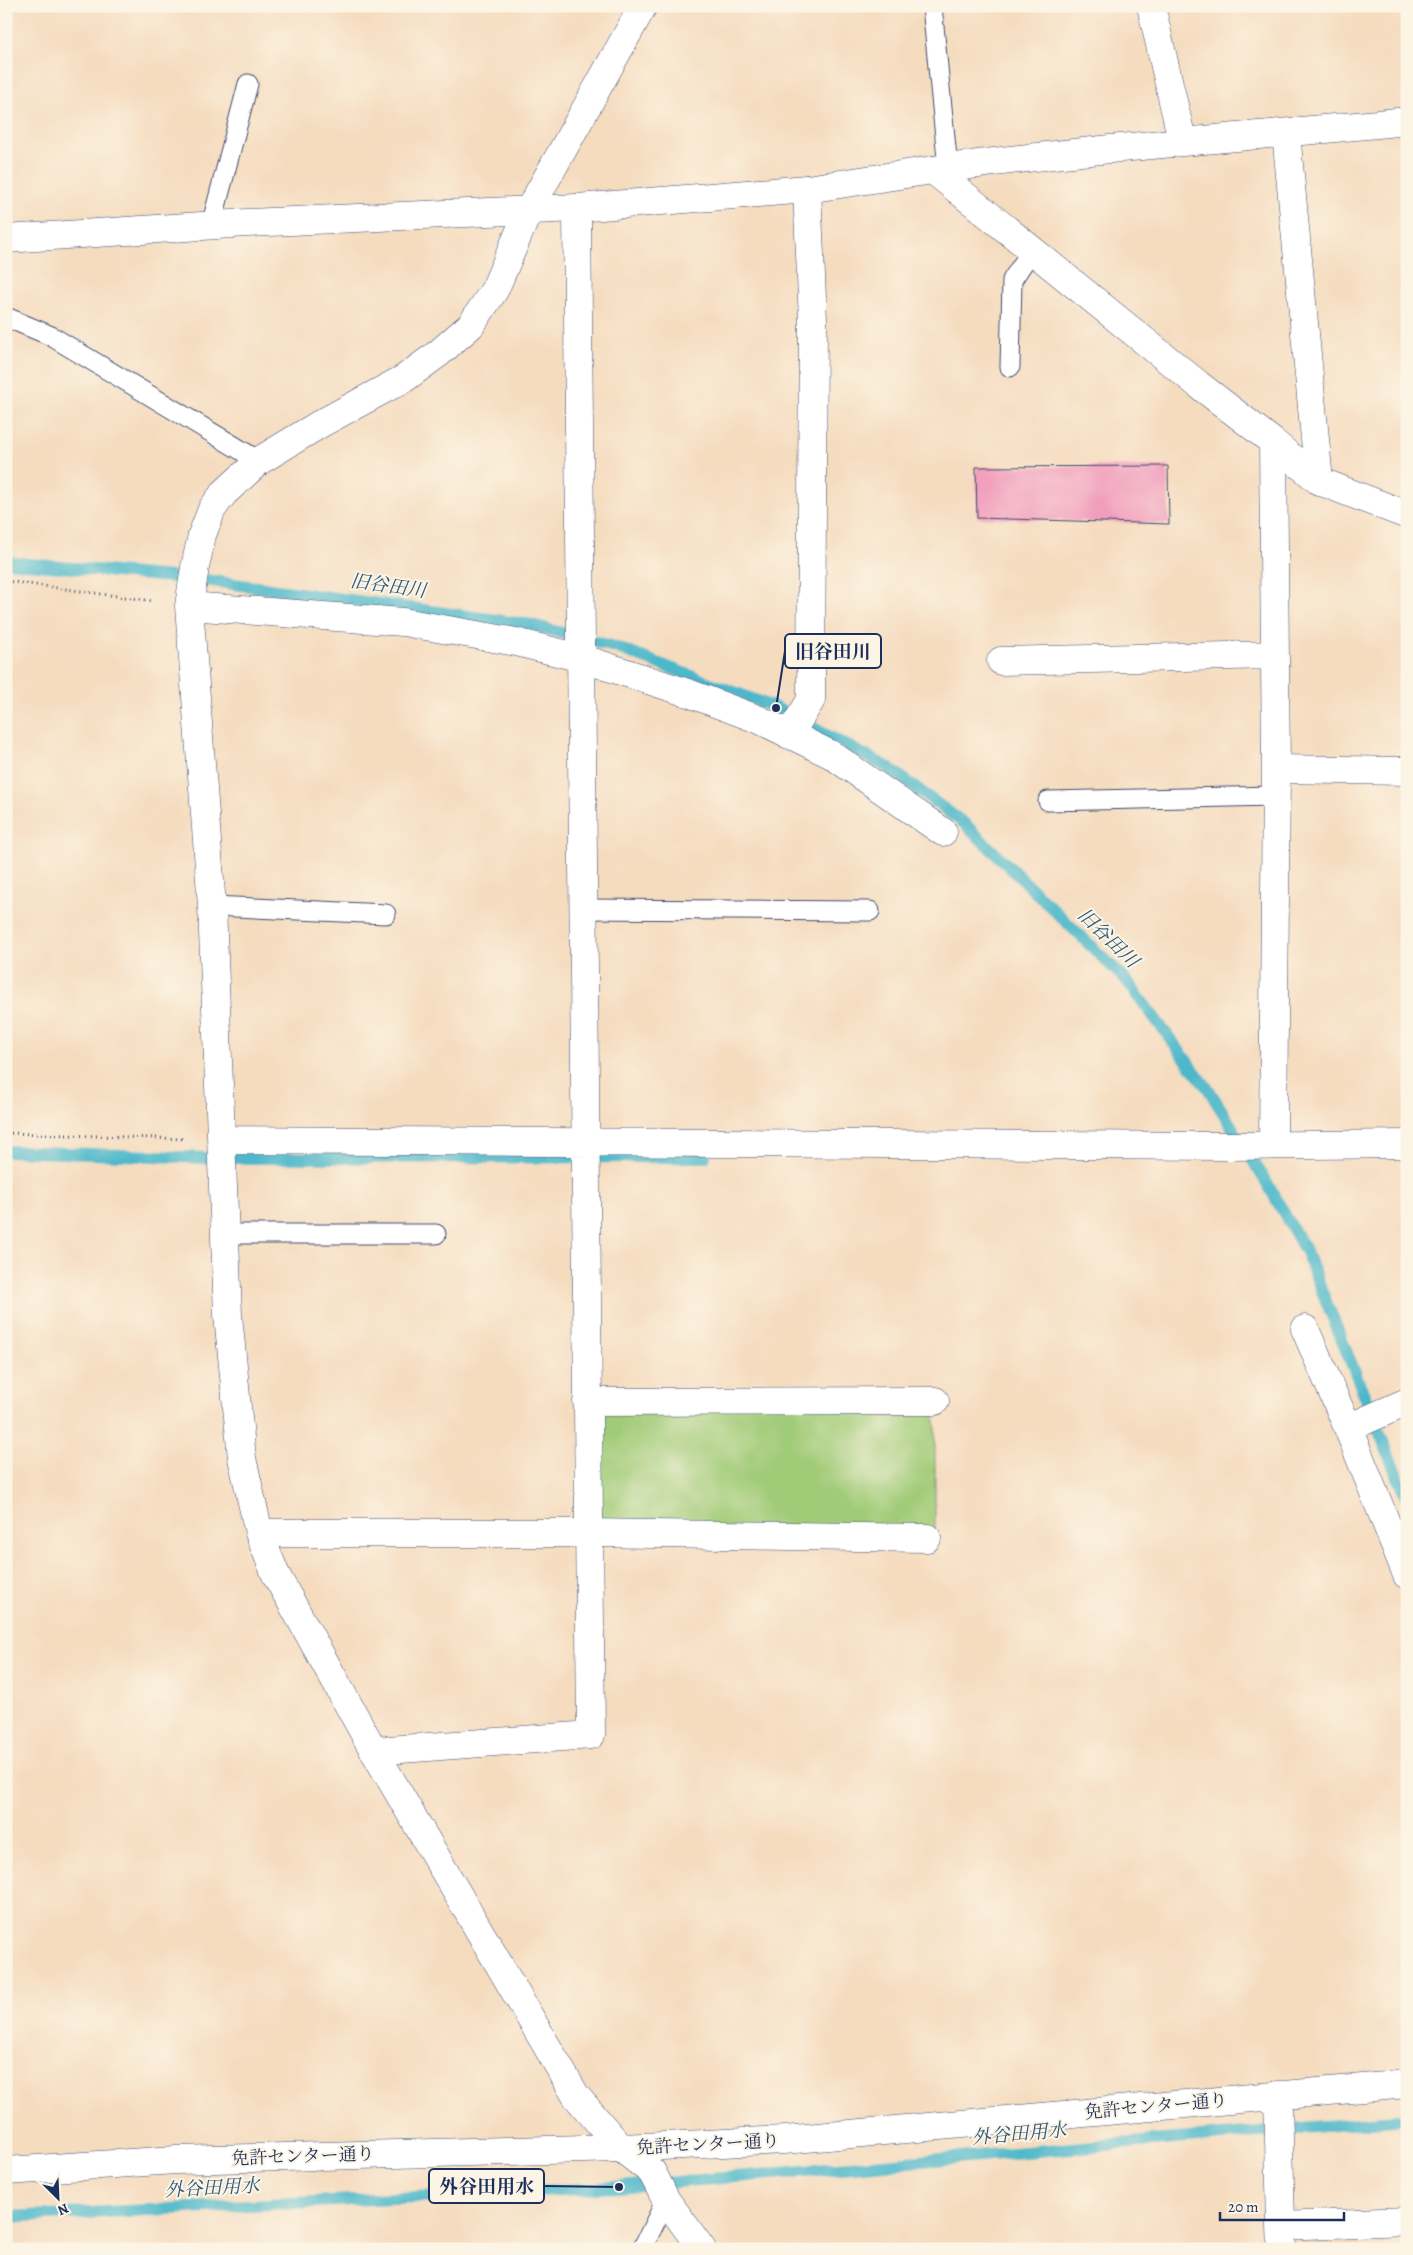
<svg xmlns="http://www.w3.org/2000/svg" width="1413" height="2255" font-family="Alegreya,'Noto Serif JP',serif">
  <style>
    .green { fill: #a0cb77; stroke: #5e7d6a }
    .lines { fill: none; stroke-linecap: round; stroke-linejoin: round }
    .stream { stroke: #4db8ca; stroke-width: 12 }
    .building { fill: #f19dbc }
    .service-casing { stroke: #3c496d; stroke-width: 21 }
    .minor-casing { stroke: #3c496d; stroke-width: 29 }
    .tertiary-casing { stroke: #3c496d; stroke-width: 29 }
    .path { stroke: #3c496d; stroke-width: 3; stroke-dasharray: 1 4; stroke-linecap: butt }
    .service { stroke: #fff; stroke-width: 19 }
    .minor { stroke: #fff; stroke-width: 28 }
    .tertiary { stroke: #fff; stroke-width: 28 }
    .labels { text-anchor: middle; dominant-baseline: central; stroke-width: 4; stroke-linejoin: round; paint-order: stroke }
    .street-label { font-size: 18px; fill: #1b2f5e; stroke: #fcf5e5 }
    .water-label { font-size: 19px; font-style: italic; fill: #2a587e; stroke: #fcf5e5 }
    .leader { fill: none; stroke: #1b2f5e; stroke-width: 2 }
    .callout-dot { fill: #1b2f5e; stroke: #fcf5e5; stroke-width: 2 }
    .callout { fill: #fcf5e5; stroke: #1b2f5e; stroke-width: 2 }
    .callout-label { font-size: 19px; text-anchor: middle; font-weight: bold; fill: #1b2f5e }
  </style>
  <rect width="100%" height="100%" fill="#fcf5e5"/>
  <filter id="ink" filterUnits="userSpaceOnUse"><feTurbulence type="fractalNoise" baseFrequency=".02" numOctaves="2"/><feDisplacementMap in="SourceGraphic" scale="10" xChannelSelector="R" yChannelSelector="G"/><feConvolveMatrix kernelMatrix="1 2 1 2 8 2 1 2 1" color-interpolation-filters="sRGB"/></filter>
  <filter id="wash" filterUnits="userSpaceOnUse"><feTurbulence type="fractalNoise" baseFrequency=".0096" numOctaves="4" result="noise"/><feDisplacementMap in="SourceGraphic" scale="20" xChannelSelector="R" yChannelSelector="G"/><feGaussianBlur stdDeviation="1.12" result="paint"/><feColorMatrix in="noise" values="0 0 0 0 0 0 0 0 0 0 0 0 0 0 0 0 0 1.4 0 .05"/><feComposite in="paint" operator="in"/></filter>
  <g filter="url(#wash)">
    <rect width="100%" height="100%" fill="#f5dcbf"/>
    <!-- green -->
    <path class="green" d="M 935,1401 L 935,1538 L 588,1533 L 587,1402 Z"/>
    <g class="lines">
      <!-- stream -->
      <path class="stream" d="M 6,562 L 205,580 L 532,625 L 615,647 L 776,708 L 889,768 L 965,824 L 1126,980 L 1209,1090 L 1268,1185 L 1306,1252 L 1407,1500
        M 6,1151 L 209,1158 L 705,1157
        M 6,2217 L 619,2187 L 1407,2119"/>
    </g>
    <g id="blocks">
      <!-- building -->
      <path class="building" d="M 1168,466 L 1169,524 L 977,518 L 976,467 Z"/>
    </g>
  </g>
  <g filter="url(#ink)">
    <use href="#blocks" fill-opacity="0" stroke="#3c496d" stroke-width="1"/>
    <g class="lines">
      <defs>
        <path id="service" d="M 932,6 L 948,168
          M 211,226 L 248,84
          M 6,317 L 51,336 L 259,461
          M 1010,367 L 1012,280 L 1032,250
          M 1048,801 L 1275,796
          M 212,906 L 386,914
          M 583,909 L 870,911
          M 226,1234 L 436,1234
          M 642,2249 L 666,2200"/>
        <path id="minor" d="M 643,6 L 528,212 L 495,289 L 471,325 L 439,353 L 405,378 L 320,424 L 259,461 L 224,493 L 212,509 L 202,535 L 195,567 L 189,606 L 212,906 L 228,1315 L 242,1458 L 259,1533 L 275,1573 L 374,1751 L 576,2096 L 621,2148 L 652,2172 L 666,2200 L 702,2249
          M 1151,6 L 1182,140
          M 1286,133 L 1319,481
          M 933,170 L 1199,385 L 1273,442 L 1319,481 L 1407,515
          M 933,170 C 1090,148 1249,137 1407,121
          M 189,606 L 403,622 L 516,642 L 581,658 L 691,694 L 760,720 L 832,755 L 943,832
          M 1001,661 L 1275,655
          M 789,735 L 811,700 L 813,320 L 807,189
          M 1276,769 L 1407,771
          M 223,1140 L 1227,1146 L 1407,1144
          M 1273,1145 L 1276,769 L 1273,442
          M 1305,1329 L 1348,1428 L 1407,1402
          M 587,1402 L 935,1401
          M 1348,1428 L 1407,1575
          M 259,1533 L 588,1533 L 927,1538
          M 374,1751 L 591,1735 L 577,208
          M 1278,2095 L 1281,2226
          M 1282,2249 L 1281,2226 L 1407,2221"/>
        <path id="tertiary" d="M 6,239 L 247,223 L 577,208 L 807,189 L 933,170
          M 6,2171 L 176,2160 L 621,2148 L 784,2140 L 1407,2084"/>
      </defs>
      <!-- service casing -->
      <use href="#service" class="service-casing"/>
      <!-- minor casing -->
      <use href="#minor" class="minor-casing"/>
      <!-- tertiary casing -->
      <use href="#tertiary" class="tertiary-casing"/>
      <!-- path -->
      <path class="path" d="M 6,581 L 154,601
        M 6,1133 L 186,1139"/>
      <!-- service -->
      <use href="#service" class="service"/>
      <!-- minor -->
      <use href="#minor" class="minor"/>
      <!-- tertiary -->
      <use href="#tertiary" class="tertiary"/>
    </g>
  </g>
  <g class="labels">
    <!-- street labels -->
    <g class="street-label">
      <text transform="translate(1156 2106) rotate(-5)">免許センター通り</text>
      <text transform="translate(708 2144) rotate(-3)">免許センター通り</text>
      <text transform="translate(303 2156) rotate(-2)">免許センター通り</text>
    </g>
    <!-- water labels -->
    <g class="water-label">
      <text transform="translate(388 586) rotate(8)">旧谷田川</text>
      <text transform="translate(1108 938) rotate(44)">旧谷田川</text>
      <text transform="translate(1019 2134) rotate(-5)">外谷田用水</text>
      <text transform="translate(212 2188) rotate(-3)">外谷田用水</text>
    </g>
  </g>
  <!-- callouts -->
  <path class="leader" d="M776 708L785 651M619 2187L544 2186"/>
  <g class="callout-dot">
    <circle cx="776" cy="708" r="5"/>
    <circle cx="619" cy="2187" r="5"/>
  </g>
  <g class="callout">
    <rect x="785" y="634" width="96" height="34" rx="5"/>
    <rect x="429" y="2169" width="115" height="34" rx="5"/>
  </g>
  <g class="callout-label">
    <text x="833" y="658">旧谷田川</text>
    <text x="487" y="2193">外谷田用水</text>
  </g>
  <!-- margin -->
  <rect width="1413" height="2255" fill="none" stroke="#fcf5e5" stroke-width="25"/>
  <!-- north arrow -->
  <g transform="translate(58 2198) rotate(156)" stroke="#fcf5e5" stroke-width="4" paint-order="stroke">
  <path d="M0-4L9 19L0 12L-9 19Z" fill="#1b2f5e"/>
  <text y="-8" font-size="14" font-weight="bold" text-anchor="middle" fill="#1b2f5e">N</text>
  </g>
  <!-- scale -->
  <path d="M1220 2212v8h124v-8" fill="none" stroke="#1b2f5e" stroke-width="2.5"/>
  <text x="1228" y="2212" font-size="15" fill="#1b2f5e" stroke="#fcf5e5" stroke-width="4" paint-order="stroke">20 m</text>
</svg>
